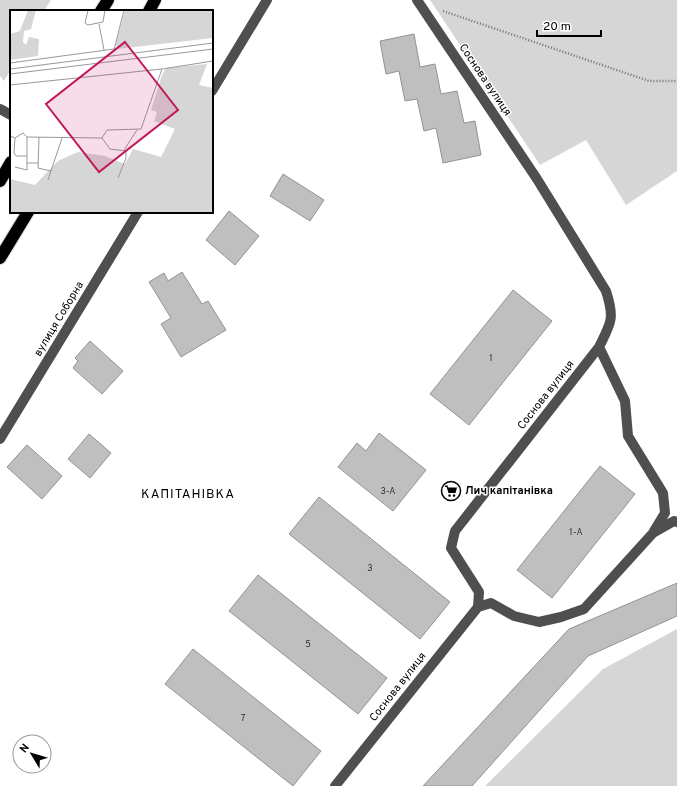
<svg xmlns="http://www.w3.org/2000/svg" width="677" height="786" font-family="Overpass,sans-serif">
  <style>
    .green { fill: #d6d6d6 }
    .building { fill: #bfbfbf; stroke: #939393 }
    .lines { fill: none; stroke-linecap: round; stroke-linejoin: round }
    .highway-casing { stroke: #dbdbdb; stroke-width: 14 }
    .path { stroke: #717171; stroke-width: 2.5; stroke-dasharray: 1 2; stroke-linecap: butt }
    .minor { stroke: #4f4f4f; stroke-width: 10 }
    .highway { stroke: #000; stroke-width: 12 }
    .labels { text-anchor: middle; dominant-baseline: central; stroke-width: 3; stroke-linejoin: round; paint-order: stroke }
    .number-label { font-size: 9px; fill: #303030 }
    .street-label { font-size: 11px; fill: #000; stroke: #fff }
    .poi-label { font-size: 11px; font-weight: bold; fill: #000; stroke: #fff; text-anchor: start }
    .quarter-label { font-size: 13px; letter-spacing: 1px; fill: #000; stroke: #fff }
    .inset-road { fill: none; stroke: #999; stroke-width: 1 }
    .view { fill: #c2185b; fill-opacity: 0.15; stroke: #c2185b; stroke-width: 2 }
    .inset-edge { fill: none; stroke: #000; stroke-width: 2 }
  </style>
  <rect width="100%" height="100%" fill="#fff"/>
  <!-- green -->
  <path class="green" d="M 0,0 L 51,0 L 44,11 L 11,11 L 11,69 L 4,81 L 0,76 Z
    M 430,0 L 677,0 L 677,171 L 626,205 L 586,140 L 540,165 Z
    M 677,629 L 677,786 L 485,786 L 603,669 Z"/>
  <!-- building -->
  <path class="building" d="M 414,34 L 420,67 L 435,64 L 441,94 L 457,91 L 464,123 L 475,121 L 481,155 L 443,163 L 436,128 L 424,131 L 417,99 L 405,101 L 399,71 L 386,74 L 380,41 Z
    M 283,174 L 324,200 L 310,221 L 270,196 Z
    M 229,211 L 259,236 L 235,265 L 206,240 Z
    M 182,272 L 202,304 L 208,301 L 226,330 L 181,357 L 161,324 L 171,318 L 149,282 L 164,273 L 168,281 Z
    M 513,290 L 552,321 L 469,425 L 430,394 Z
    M 90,341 L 123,371 L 102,394 L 73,368 L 78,361 L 75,358 Z
    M 379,433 L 426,470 L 393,511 L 338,467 L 357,443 L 366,451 Z
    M 89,434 L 111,453 L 90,478 L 68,459 Z
    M 27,445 L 62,476 L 42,499 L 7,467 Z
    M 600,466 L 635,494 L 552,598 L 517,570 Z
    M 319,497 L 450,602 L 420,639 L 289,534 Z
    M 258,575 L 387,678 L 358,714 L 229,611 Z
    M 677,583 L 677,616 L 588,656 L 472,786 L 423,786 L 569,629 Z
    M 193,649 L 321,751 L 293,786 L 165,684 Z"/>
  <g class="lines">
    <defs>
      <path id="highway" d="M 101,11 L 108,0
        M 149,11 L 155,0
        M 0,181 L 11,162
        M 0,258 L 28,212"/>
    </defs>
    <!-- highway casing -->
    <use href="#highway" class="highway-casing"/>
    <!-- path -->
    <path class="path" d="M 443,11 L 649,81 L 677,81"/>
    <!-- minor -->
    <path class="minor" d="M 212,91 L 267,0
      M 0,109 L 11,115
      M 599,347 L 625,401 L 628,436 L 663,493 L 665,513 L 654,531
      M 0,439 L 138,212
      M 478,607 L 491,603 L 514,616 L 539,622 L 561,617 L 584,609 L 653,533 L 674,521 L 677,522
      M 335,786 L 478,607 L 479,592 L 451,548 L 455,531 L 599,347 C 611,323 615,319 606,291 L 537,179 L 417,0"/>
    <!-- highway -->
    <use href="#highway" class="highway"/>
  </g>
  <!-- icons -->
  <defs>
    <symbol id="supermarket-ring" viewBox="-11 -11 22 22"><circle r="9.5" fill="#fff" stroke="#000" stroke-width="1.5"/><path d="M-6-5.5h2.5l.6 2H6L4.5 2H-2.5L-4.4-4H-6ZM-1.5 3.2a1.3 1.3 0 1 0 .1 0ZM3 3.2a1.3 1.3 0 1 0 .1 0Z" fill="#000"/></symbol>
  </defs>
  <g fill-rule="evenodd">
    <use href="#supermarket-ring" x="440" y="480" width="22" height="22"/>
  </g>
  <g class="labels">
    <!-- number labels -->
    <g class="number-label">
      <text x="491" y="358">1</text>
      <text x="388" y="491">3-А</text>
      <text x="576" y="532">1-А</text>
      <text x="370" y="568">3</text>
      <text x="308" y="644">5</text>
      <text x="243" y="718">7</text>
    </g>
    <!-- street labels -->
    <g class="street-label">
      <text transform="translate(485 80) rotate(56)">Соснова вулиця</text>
      <text transform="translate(59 319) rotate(-59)">вулиця Соборна</text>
      <text transform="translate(546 395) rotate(-52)">Соснова вулиця</text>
      <text transform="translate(398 687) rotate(-52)">Соснова вулиця</text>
    </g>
    <!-- poi labels -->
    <g class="poi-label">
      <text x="465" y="491">Лич капітанівка</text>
    </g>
    <!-- quarter labels -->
    <g class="quarter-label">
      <text x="188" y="495">КАПІТАНІВКА</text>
    </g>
  </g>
  <!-- overview -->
  <g transform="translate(10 10)">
    <rect width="203" height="203" fill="#fff"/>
    <path d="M 18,0 L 26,0 L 21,19 L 14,21 L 13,32 L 16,35 L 19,27 L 29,29 L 28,46 L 0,50 L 0,24 L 10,21 ZM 115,0 L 203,0 L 203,28 L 107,39 L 106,33 ZM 197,54 L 189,75 L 203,78 L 203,203 L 0,203 L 0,169 L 25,175 L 48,151 L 68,142 L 95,146 L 115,154 L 123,139 L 151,147 L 165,119 L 144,111 L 147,102 L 141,100 L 152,65 L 156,58 Z" fill="#d6d6d6"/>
    <path class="inset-road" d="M 78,0 L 75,13 L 78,15 L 93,12 L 95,0M 89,14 L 94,40M 104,40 L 114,0M 0,53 L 104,39M 0,59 L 203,33M 0,64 L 203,39M 0,75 L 152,59 L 203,51M 0,126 L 5,128 L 13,123 L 17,127 L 92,128 L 97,120 L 131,119 L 152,59M 17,127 L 17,153 L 28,153M 29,127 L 28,158 L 41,161M 5,128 L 4,143 L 6,146 L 17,146M 92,128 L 100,139 L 116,141 L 116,148 L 108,168M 114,140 L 127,120M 5,157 L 17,160 L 17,153M 38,170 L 52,128"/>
    <path class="view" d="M 115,32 L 168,100 L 89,162 L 36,94 Z"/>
    <rect width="203" height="203" class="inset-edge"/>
  </g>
  <!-- north arrow -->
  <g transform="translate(32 754) rotate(308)"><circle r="19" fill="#ffffff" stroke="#999999"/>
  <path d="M0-3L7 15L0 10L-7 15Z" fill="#000000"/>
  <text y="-6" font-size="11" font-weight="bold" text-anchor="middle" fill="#000000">N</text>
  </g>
  <!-- scale -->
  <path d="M537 30v6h64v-6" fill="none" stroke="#000000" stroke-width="2"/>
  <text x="543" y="30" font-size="12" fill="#000000" stroke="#ffffff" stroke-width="3" paint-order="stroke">20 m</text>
</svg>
